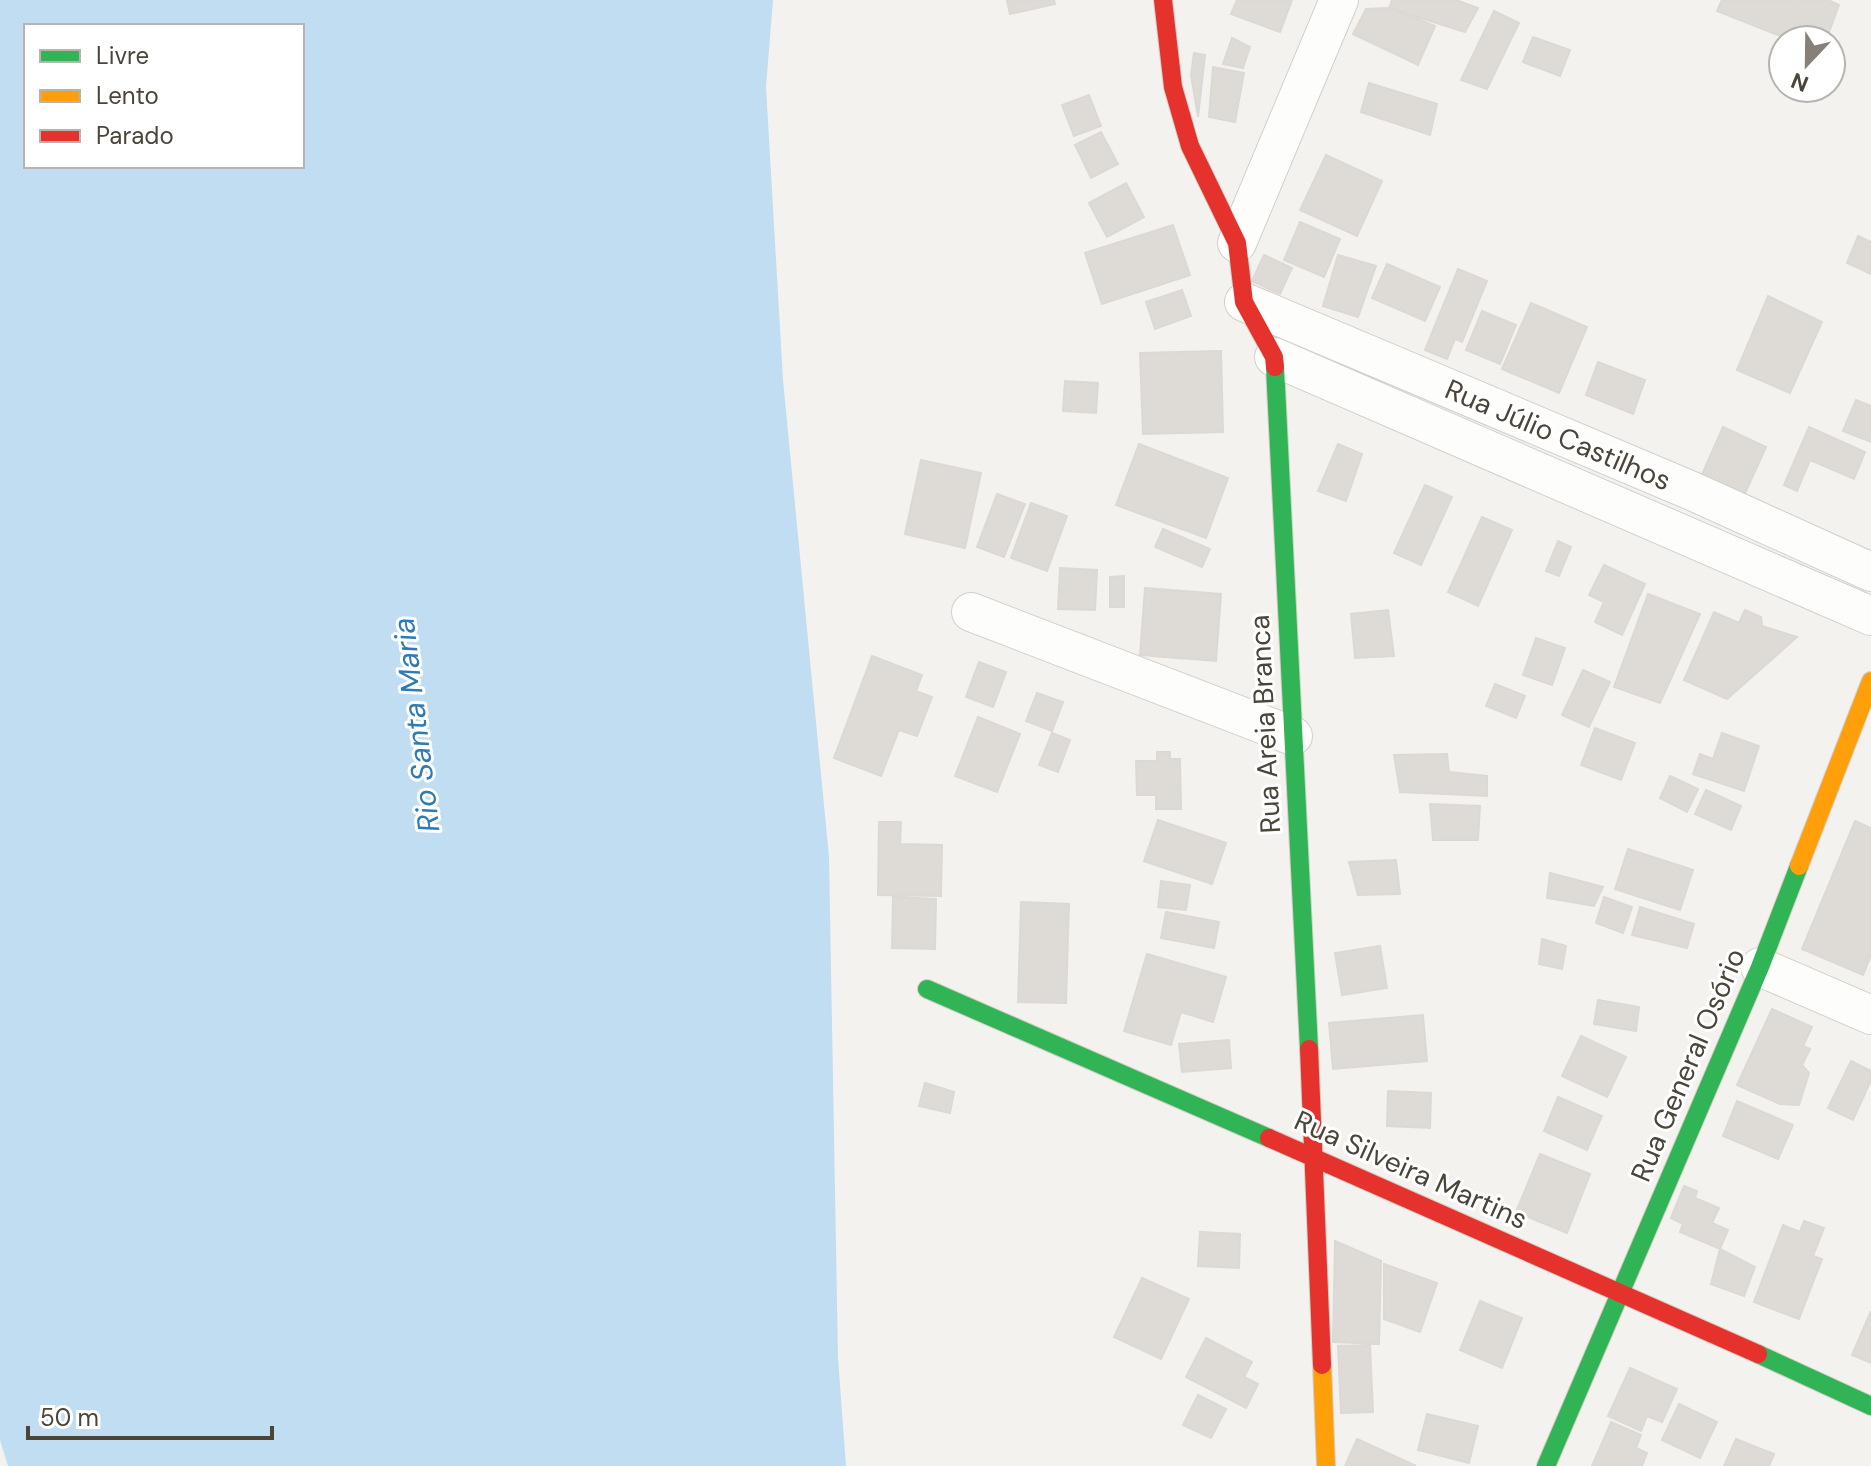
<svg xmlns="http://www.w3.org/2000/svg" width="1871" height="1466" font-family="'DM Sans',sans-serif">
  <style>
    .water { fill: #c0ddf1; fill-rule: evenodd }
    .building { fill: #dedbd6; stroke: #dcd9d4; stroke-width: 2 }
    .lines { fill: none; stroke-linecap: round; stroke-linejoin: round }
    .street-casing { stroke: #d2d0cb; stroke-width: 40 }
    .fast-casing { stroke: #d3cfc5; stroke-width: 20 }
    .slow-casing { stroke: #d3cfc5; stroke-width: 20 }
    .jam-casing { stroke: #d3cfc5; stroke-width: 20 }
    .street { stroke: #fdfdfc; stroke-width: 38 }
    .fast { stroke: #30b455; stroke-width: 18 }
    .slow { stroke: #ff9f0a; stroke-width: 18 }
    .jam { stroke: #e5322d; stroke-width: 18 }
    .labels { text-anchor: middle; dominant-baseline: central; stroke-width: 6; stroke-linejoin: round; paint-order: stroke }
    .street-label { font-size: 28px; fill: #4b4439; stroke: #fff }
    .water-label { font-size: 30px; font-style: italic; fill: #2e7ab2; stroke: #fff }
  </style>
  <rect width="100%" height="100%" fill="#f4f2ee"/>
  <!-- water -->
  <path class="water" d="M 0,0 L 773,0 L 766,87 L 783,380 L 829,857 L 838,1358 L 846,1466 L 8,1466 L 0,1440 ZM 26,26 L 302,26 L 302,166 L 26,166 Z"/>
  <!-- building -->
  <path class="building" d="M 1007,0 L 1054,0 L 1055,4 L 1010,14 Z
    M 1237,0 L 1292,0 L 1280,32 L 1231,14 Z
    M 1392,0 L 1456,0 L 1478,8 L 1465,32 L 1389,8 Z
    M 1722,0 L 1793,0 L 1798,2 L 1799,0 L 1828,0 L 1839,5 L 1826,40 L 1790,40 L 1717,11 Z
    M 1389,8 L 1435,26 L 1418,65 L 1353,34 L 1366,9 Z
    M 1494,11 L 1519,23 L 1487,89 L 1461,80 Z
    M 1533,37 L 1570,50 L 1560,76 L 1523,62 Z
    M 1232,38 L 1250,47 L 1243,68 L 1223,64 Z
    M 1194,53 L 1205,55 L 1198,117 L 1191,75 Z
    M 1213,67 L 1244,73 L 1235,122 L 1209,117 Z
    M 1369,83 L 1437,104 L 1430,135 L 1361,112 Z
    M 1089,95 L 1101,126 L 1074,136 L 1062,105 Z
    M 1101,132 L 1118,164 L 1091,178 L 1075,145 Z
    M 1326,155 L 1382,181 L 1357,236 L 1300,210 Z
    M 1126,183 L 1144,217 L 1107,237 L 1089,203 Z
    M 1300,222 L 1340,239 L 1324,277 L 1284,260 Z
    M 1173,225 L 1190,275 L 1102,304 L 1085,253 Z
    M 1858,236 L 1871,242 L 1871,274 L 1847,263 Z
    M 1264,255 L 1292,268 L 1280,294 L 1252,281 Z
    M 1338,255 L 1376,266 L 1358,317 L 1323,306 Z
    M 1387,264 L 1440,287 L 1425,321 L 1372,298 Z
    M 1458,269 L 1487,281 L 1462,342 L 1455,339 L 1447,359 L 1425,350 Z
    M 1182,290 L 1191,316 L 1155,329 L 1146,302 Z
    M 1768,296 L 1822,322 L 1790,393 L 1737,370 Z
    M 1531,303 L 1587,327 L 1559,393 L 1502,369 Z
    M 1482,311 L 1516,325 L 1500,364 L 1466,350 Z
    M 1221,351 L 1223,432 L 1143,434 L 1140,353 Z
    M 1598,362 L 1645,380 L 1633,414 L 1586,395 Z
    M 1065,381 L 1098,383 L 1096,413 L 1063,411 Z
    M 1856,400 L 1871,406 L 1871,442 L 1843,431 Z
    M 1723,427 L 1766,447 L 1743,498 L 1700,479 Z
    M 1809,427 L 1865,452 L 1854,479 L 1810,460 L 1797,491 L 1784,485 Z
    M 1139,444 L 1228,478 L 1206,538 L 1116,505 Z
    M 1338,444 L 1362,454 L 1346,501 L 1318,491 Z
    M 921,460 L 981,473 L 965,548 L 905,534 Z
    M 1425,485 L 1452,497 L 1421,565 L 1394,553 Z
    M 997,494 L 1025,504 L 1004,557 L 977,547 Z
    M 1031,503 L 1067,516 L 1047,571 L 1011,558 Z
    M 1482,517 L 1512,530 L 1478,606 L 1448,592 Z
    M 1163,529 L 1210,549 L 1202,567 L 1155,547 Z
    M 1558,541 L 1571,547 L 1559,576 L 1546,571 Z
    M 1604,565 L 1645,584 L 1622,635 L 1595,622 L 1604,602 L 1589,595 Z
    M 1060,568 L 1097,570 L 1095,610 L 1058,609 Z
    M 1124,576 L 1124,607 L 1110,607 L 1110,577 Z
    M 1145,588 L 1221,594 L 1216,661 L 1140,655 Z
    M 1648,594 L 1700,614 L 1660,703 L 1614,687 Z
    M 1388,610 L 1394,656 L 1355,658 L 1351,614 Z
    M 1745,610 L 1761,617 L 1762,626 L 1797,637 L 1727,699 L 1684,680 L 1714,612 L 1739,623 Z
    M 1536,638 L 1565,648 L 1552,685 L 1523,675 Z
    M 872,656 L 922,675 L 916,691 L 932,697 L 917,736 L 899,730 L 881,776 L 834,758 Z
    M 979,662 L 1006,672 L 993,707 L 966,697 Z
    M 1583,670 L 1610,682 L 1589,727 L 1562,715 Z
    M 1495,684 L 1525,696 L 1516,718 L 1486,706 Z
    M 1037,693 L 1063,702 L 1052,731 L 1026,721 Z
    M 978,717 L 1020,734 L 997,792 L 955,776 Z
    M 1595,728 L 1635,743 L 1621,780 L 1581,765 Z
    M 1052,733 L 1070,740 L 1058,772 L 1039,765 Z
    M 1722,733 L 1759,746 L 1744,791 L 1693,774 L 1700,754 L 1713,759 Z
    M 1157,752 L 1170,752 L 1170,759 L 1180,759 L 1181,809 L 1156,809 L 1156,795 L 1137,795 L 1136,761 L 1157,761 Z
    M 1447,754 L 1449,772 L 1487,776 L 1487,796 L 1400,792 L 1394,755 Z
    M 1670,776 L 1698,789 L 1687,812 L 1660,798 Z
    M 1706,790 L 1741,806 L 1731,830 L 1695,814 Z
    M 1430,804 L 1480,806 L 1478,840 L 1433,840 Z
    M 1158,820 L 1226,843 L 1212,884 L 1144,861 Z
    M 1855,821 L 1871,828 L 1871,955 L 1863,975 L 1802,949 Z
    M 879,822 L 901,822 L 900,844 L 942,845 L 941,896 L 878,895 Z
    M 1628,849 L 1693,870 L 1680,910 L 1615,889 Z
    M 1396,860 L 1400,894 L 1358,895 L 1349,862 Z
    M 1550,873 L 1603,887 L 1594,906 L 1547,898 Z
    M 1161,881 L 1190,885 L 1186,910 L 1158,907 Z
    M 893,897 L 936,899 L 935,949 L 892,948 Z
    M 1604,897 L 1632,907 L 1623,933 L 1596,923 Z
    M 1021,902 L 1069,904 L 1066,1003 L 1018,1002 Z
    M 1640,907 L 1694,924 L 1687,948 L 1632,935 Z
    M 1166,912 L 1219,922 L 1214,948 L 1161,938 Z
    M 1542,939 L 1566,946 L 1562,969 L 1539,964 Z
    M 1380,946 L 1387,988 L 1342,995 L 1335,953 Z
    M 1147,954 L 1226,977 L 1213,1022 L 1181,1012 L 1171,1045 L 1124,1031 Z
    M 1598,1000 L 1639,1007 L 1636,1031 L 1594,1024 Z
    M 1772,1009 L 1812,1027 L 1803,1046 L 1810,1049 L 1802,1065 L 1809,1073 L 1799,1105 L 1780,1104 L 1737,1085 Z
    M 1423,1015 L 1427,1061 L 1333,1069 L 1329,1023 Z
    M 1581,1036 L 1626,1057 L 1607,1097 L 1562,1076 Z
    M 1229,1040 L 1231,1068 L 1182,1072 L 1179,1044 Z
    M 1851,1061 L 1871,1071 L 1871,1080 L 1853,1120 L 1828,1108 Z
    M 925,1083 L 954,1092 L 950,1113 L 919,1106 Z
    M 1388,1091 L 1431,1093 L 1430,1128 L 1387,1126 Z
    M 1558,1097 L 1602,1116 L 1587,1150 L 1544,1131 Z
    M 1737,1101 L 1793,1125 L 1778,1159 L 1723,1136 Z
    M 1540,1154 L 1590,1174 L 1567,1233 L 1516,1212 Z
    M 1684,1186 L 1697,1191 L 1695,1198 L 1719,1208 L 1712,1223 L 1728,1230 L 1720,1249 L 1680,1232 L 1683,1224 L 1671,1218 Z
    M 1804,1221 L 1824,1228 L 1813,1256 L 1822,1259 L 1799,1319 L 1754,1302 L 1783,1225 L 1800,1232 Z
    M 1200,1232 L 1240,1234 L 1239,1268 L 1198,1266 Z
    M 1335,1241 L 1381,1261 L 1379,1344 L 1333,1342 Z
    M 1720,1249 L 1755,1267 L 1744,1296 L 1711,1284 Z
    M 1384,1264 L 1437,1283 L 1420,1332 L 1384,1319 Z
    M 1142,1278 L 1189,1299 L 1161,1359 L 1114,1337 Z
    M 1480,1301 L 1522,1318 L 1502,1368 L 1460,1350 Z
    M 1871,1311 L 1871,1363 L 1852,1355 Z
    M 1206,1338 L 1252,1362 L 1244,1377 L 1258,1384 L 1246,1408 L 1186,1377 Z
    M 1370,1345 L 1373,1412 L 1341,1413 L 1338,1346 Z
    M 1630,1368 L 1677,1389 L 1662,1422 L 1647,1416 L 1641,1431 L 1608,1416 Z
    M 1198,1395 L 1226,1409 L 1211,1438 L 1183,1425 Z
    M 1679,1404 L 1717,1422 L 1700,1458 L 1662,1440 Z
    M 1427,1414 L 1478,1426 L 1469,1463 L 1418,1450 Z
    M 1611,1422 L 1641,1435 L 1636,1448 L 1647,1453 L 1642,1466 L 1592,1466 Z
    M 1357,1439 L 1416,1466 L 1345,1466 Z
    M 1736,1439 L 1774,1454 L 1769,1466 L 1724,1466 Z"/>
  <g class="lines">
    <defs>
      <path id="street" d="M 1237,243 L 1339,0
        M 1244,302 L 1692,491 L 1871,572
        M 1274,357 L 1871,616
        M 971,612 L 1293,736
        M 1760,967 L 1871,1015"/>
      <path id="fast" d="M 1275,367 L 1309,1049
        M 927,989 L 1269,1138
        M 1758,1354 L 1871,1406
        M 1546,1466 L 1760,967 L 1799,866"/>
      <path id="slow" d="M 1799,866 L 1871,681
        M 1322,1365 L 1326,1466"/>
      <path id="jam" d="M 1163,0 L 1173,87 L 1190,146 L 1237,243 L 1244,302 L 1274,357 L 1275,367
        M 1309,1049 L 1322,1365
        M 1269,1138 L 1758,1354"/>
    </defs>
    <!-- street casing -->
    <use href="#street" class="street-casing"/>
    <!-- fast casing -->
    <use href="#fast" class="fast-casing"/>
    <!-- slow casing -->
    <use href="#slow" class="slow-casing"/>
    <!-- jam casing -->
    <use href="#jam" class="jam-casing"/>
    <!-- street -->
    <use href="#street" class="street"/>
    <!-- fast -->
    <use href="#fast" class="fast"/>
    <!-- slow -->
    <use href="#slow" class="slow"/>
    <!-- jam -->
    <use href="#jam" class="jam"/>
  </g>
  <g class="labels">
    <!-- street labels -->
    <g class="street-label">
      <text transform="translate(1558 435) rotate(23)">Rua Júlio Castilhos</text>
      <text transform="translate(1265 724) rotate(-93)">Rua Areia Branca</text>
      <text transform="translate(1688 1065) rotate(-67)">Rua General Osório</text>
      <text transform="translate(1411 1170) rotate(24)">Rua Silveira Martins</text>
    </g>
    <!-- water labels -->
    <g class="water-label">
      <text transform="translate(416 725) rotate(-97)">Rio Santa Maria</text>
    </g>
  </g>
  <!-- legend -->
  <rect x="24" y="24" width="280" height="144" fill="#ffffff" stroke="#b7b4b0" stroke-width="2"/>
  <rect x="40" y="50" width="40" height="12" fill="#30b455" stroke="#b7b4b0" stroke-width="2"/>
  <text x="96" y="64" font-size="24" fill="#4b4439">Livre</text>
  <rect x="40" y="90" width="40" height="12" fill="#ff9f0a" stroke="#b7b4b0" stroke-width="2"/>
  <text x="96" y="104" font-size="24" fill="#4b4439">Lento</text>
  <rect x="40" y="130" width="40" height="12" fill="#e5322d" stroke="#b7b4b0" stroke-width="2"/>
  <text x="96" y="144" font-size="24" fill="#4b4439">Parado</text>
  <!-- north arrow -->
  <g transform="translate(1807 64) rotate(202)"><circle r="38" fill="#ffffff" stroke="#b7b4b0" stroke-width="2"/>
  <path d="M0-6L14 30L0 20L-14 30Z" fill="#868178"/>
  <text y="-12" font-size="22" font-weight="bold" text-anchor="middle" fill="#4b4439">N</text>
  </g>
  <!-- scale -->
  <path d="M28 1426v12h244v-12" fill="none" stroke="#4b4439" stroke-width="4"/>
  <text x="40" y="1426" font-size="24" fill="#4b4439" stroke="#ffffff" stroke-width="6" paint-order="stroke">50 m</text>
</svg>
